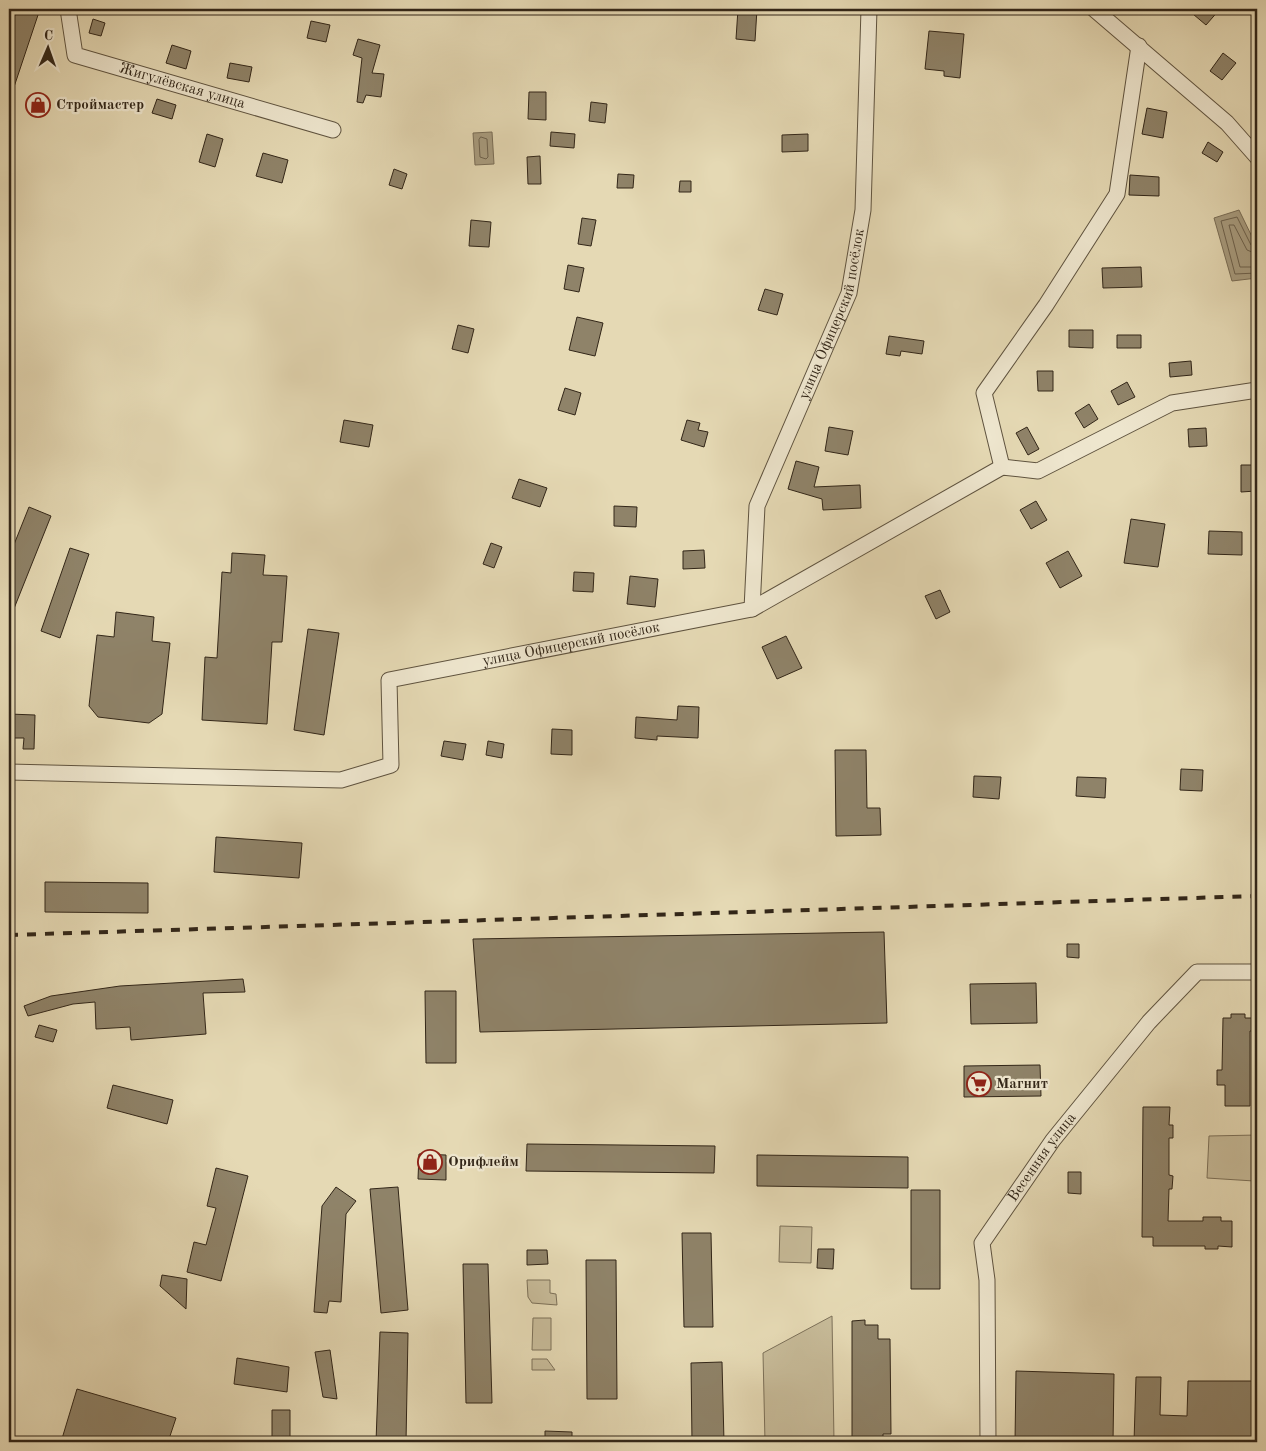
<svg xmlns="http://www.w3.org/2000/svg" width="1266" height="1451" font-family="'Old Standard TT',serif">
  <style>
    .green { fill: #c7bb99; stroke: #7c7058 }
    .water { fill: #a89c7f; stroke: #796d56 }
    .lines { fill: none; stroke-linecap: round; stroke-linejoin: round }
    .shore { stroke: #6d614c; stroke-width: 1 }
    .building { fill: #8f8369; stroke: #322618 }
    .minor-casing { stroke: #5f533f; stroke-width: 17 }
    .minor { stroke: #eee6ce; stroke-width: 15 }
    .rail { stroke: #322618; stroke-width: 4; stroke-dasharray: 9 9; stroke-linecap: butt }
    .labels { text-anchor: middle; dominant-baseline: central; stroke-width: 4.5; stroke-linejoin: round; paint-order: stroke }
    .street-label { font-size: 15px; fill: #322618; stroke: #eee6ce }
    .poi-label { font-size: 15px; font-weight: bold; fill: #322618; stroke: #eee6ce; text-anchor: start }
  </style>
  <rect width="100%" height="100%" fill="#e5d9b4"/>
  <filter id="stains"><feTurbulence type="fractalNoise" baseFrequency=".004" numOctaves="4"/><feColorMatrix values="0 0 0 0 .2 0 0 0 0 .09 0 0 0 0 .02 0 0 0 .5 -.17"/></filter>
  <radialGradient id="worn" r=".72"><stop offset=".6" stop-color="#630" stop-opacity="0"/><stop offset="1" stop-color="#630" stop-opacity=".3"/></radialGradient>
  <!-- green -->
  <path class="green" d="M 1257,1135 L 1257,1223 L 1254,1181 L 1207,1178 L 1209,1136 Z
    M 780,1226 L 812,1227 L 811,1263 L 779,1262 Z
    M 527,1280 L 550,1280 L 550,1293 L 556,1294 L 557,1305 L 532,1303 L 528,1297 Z
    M 832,1316 L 834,1442 L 765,1442 L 763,1353 Z
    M 533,1318 L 551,1318 L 551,1350 L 532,1350 Z
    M 532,1359 L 547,1359 L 555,1370 L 532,1370 Z"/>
  <!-- water -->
  <path class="water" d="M 492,132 L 494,164 L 475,165 L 473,133 Z
    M 1239,210 L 1257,247 L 1257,278 L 1232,281 L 1214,218 Z"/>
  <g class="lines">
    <!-- shore -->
    <path class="shore" d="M 481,137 L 487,139 L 488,157 L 486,159 L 480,157 L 479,140 Z
      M 1257,247 L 1251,245 L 1237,217 L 1221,221 L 1235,274 L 1257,273
      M 1257,254 L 1247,250 L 1234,225 L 1229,225 L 1240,267 L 1257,267"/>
  </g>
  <!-- building -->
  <path class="building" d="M 17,9 L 40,9 L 11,96 L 9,95 L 9,33 Z
    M 738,9 L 757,9 L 755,41 L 736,39 Z
    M 1187,9 L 1220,9 L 1206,25 Z
    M 93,19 L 105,23 L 101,36 L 89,33 Z
    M 311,21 L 330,25 L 326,42 L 307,38 Z
    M 929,31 L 964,34 L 960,78 L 944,76 L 944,71 L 925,69 Z
    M 358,39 L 380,45 L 372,73 L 384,74 L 381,97 L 366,95 L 363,103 L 357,102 L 362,58 L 353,55 Z
    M 172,45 L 191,51 L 186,69 L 166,63 Z
    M 1223,53 L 1236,63 L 1222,80 L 1210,71 Z
    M 230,63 L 252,67 L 249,82 L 227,78 Z
    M 529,92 L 546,92 L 546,120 L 528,119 Z
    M 157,99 L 176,105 L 172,119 L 152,113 Z
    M 591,102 L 607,104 L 605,123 L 589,121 Z
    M 1147,108 L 1167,112 L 1163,138 L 1142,134 Z
    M 551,132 L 575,134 L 574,148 L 550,146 Z
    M 207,134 L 223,139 L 215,167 L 199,162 Z
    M 808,134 L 808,151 L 782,152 L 782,135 Z
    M 1208,142 L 1223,152 L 1217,162 L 1202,153 Z
    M 263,153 L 288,160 L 282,183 L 256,176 Z
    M 540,156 L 541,184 L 528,184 L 527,157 Z
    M 394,169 L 407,174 L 402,189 L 389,185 Z
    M 618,174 L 634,175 L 633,188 L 617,188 Z
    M 1130,175 L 1159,177 L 1159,196 L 1129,195 Z
    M 680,181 L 691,181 L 691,192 L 679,192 Z
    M 582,218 L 596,220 L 591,246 L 578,244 Z
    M 471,220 L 491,222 L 489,247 L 469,246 Z
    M 568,265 L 584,268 L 579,292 L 564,289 Z
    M 1141,267 L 1142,287 L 1103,288 L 1102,268 Z
    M 765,289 L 783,294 L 777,315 L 758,310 Z
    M 577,317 L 603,323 L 595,356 L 569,350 Z
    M 458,325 L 474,329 L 468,353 L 452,349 Z
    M 1069,330 L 1093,330 L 1093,348 L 1069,347 Z
    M 1117,335 L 1141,335 L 1141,348 L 1117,348 Z
    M 889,336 L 924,341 L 922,354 L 901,351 L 900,356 L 886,354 Z
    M 1191,361 L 1192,375 L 1170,377 L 1169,363 Z
    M 1037,371 L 1053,371 L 1053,391 L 1038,391 Z
    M 1127,382 L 1135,397 L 1118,405 L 1111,391 Z
    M 565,388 L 581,393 L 575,415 L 558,410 Z
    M 1089,404 L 1098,419 L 1084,428 L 1075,413 Z
    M 344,420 L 373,425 L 369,447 L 340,442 Z
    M 687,420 L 700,423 L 698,430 L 708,432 L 704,447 L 681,440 Z
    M 829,427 L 853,431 L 848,455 L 825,451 Z
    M 1027,427 L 1039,449 L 1028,455 L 1016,433 Z
    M 1206,428 L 1207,446 L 1189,447 L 1188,429 Z
    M 796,461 L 819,467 L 814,487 L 860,485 L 861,508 L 823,510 L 822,499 L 788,489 Z
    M 1241,465 L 1256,465 L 1256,491 L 1241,492 Z
    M 519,479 L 547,488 L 540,507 L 512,498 Z
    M 1036,501 L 1047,520 L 1031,529 L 1020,510 Z
    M 614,506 L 637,507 L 636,527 L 614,526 Z
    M 29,507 L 51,516 L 9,621 L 9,557 Z
    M 1131,519 L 1165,524 L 1158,567 L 1124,563 Z
    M 1209,531 L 1242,532 L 1242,555 L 1208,554 Z
    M 491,543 L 502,547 L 494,568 L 483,564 Z
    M 70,548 L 89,554 L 60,638 L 41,631 Z
    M 704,550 L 705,568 L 683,569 L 683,551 Z
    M 1068,551 L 1082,576 L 1060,588 L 1046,563 Z
    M 232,553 L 265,555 L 263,575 L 287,576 L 282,642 L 272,642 L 267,724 L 202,720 L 205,657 L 217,658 L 222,572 L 231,573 Z
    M 574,572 L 594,573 L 593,592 L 573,591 Z
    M 630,576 L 658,579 L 655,607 L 627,604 Z
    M 940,590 L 950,612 L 936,619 L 925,596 Z
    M 116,612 L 154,617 L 152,641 L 170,643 L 162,714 L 149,723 L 98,717 L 89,706 L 97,635 L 114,637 Z
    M 308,629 L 339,633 L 324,735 L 294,730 Z
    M 786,636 L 802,668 L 777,679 L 762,647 Z
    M 678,706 L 699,707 L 698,738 L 657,736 L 657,740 L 635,738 L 636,717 L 677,720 Z
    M 9,714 L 35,715 L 34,749 L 23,749 L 24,738 L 9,738 Z
    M 552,729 L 572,730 L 572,755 L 551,754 Z
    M 444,741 L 466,744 L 463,760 L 441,756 Z
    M 488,741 L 504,744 L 502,758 L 486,755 Z
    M 835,750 L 866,750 L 867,808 L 880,808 L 881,835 L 836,836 Z
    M 1181,769 L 1203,770 L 1202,791 L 1180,790 Z
    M 974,776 L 1001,777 L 999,799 L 973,797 Z
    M 1077,777 L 1106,778 L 1105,798 L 1076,796 Z
    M 216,837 L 302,843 L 299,878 L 214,872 Z
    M 45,882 L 148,883 L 148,913 L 45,912 Z
    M 884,932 L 887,1023 L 480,1032 L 473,939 Z
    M 1067,944 L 1079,944 L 1079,958 L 1067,957 Z
    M 243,979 L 245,992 L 203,993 L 206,1034 L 131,1040 L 130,1027 L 96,1029 L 95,1002 L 73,1004 L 28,1016 L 24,1006 L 51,996 L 120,986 Z
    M 1036,983 L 1037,1023 L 971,1024 L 970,984 Z
    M 425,991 L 456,991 L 456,1063 L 426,1063 Z
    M 1231,1014 L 1245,1014 L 1245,1018 L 1257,1018 L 1257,1031 L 1250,1031 L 1250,1106 L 1225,1106 L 1225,1085 L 1217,1085 L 1217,1070 L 1222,1070 L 1223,1018 L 1231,1018 Z
    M 39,1025 L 57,1030 L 53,1042 L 35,1037 Z
    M 1040,1065 L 1041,1096 L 964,1097 L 964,1066 Z
    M 113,1085 L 173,1100 L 167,1124 L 107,1108 Z
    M 1143,1107 L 1170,1107 L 1169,1125 L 1173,1125 L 1173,1138 L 1169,1138 L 1169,1175 L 1173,1176 L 1172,1189 L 1169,1189 L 1168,1221 L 1203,1221 L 1203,1217 L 1221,1217 L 1221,1221 L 1232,1221 L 1232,1247 L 1218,1246 L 1218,1249 L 1205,1249 L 1205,1246 L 1153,1246 L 1153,1237 L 1142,1237 Z
    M 527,1144 L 715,1146 L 714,1173 L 526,1171 Z
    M 419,1154 L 446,1155 L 446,1180 L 418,1179 Z
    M 757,1155 L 908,1157 L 908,1188 L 757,1186 Z
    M 216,1168 L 248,1176 L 221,1281 L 187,1272 L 194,1242 L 206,1245 L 216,1208 L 207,1206 Z
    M 1068,1172 L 1081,1172 L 1081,1194 L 1068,1193 Z
    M 336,1187 L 356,1201 L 346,1214 L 341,1302 L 329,1301 L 327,1313 L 314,1312 L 322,1206 Z
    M 398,1187 L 408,1310 L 381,1313 L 370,1189 Z
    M 911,1190 L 940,1190 L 940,1289 L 911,1289 Z
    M 682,1233 L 711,1233 L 713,1327 L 684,1327 Z
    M 818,1249 L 834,1249 L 833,1269 L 817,1268 Z
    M 527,1250 L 547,1250 L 548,1264 L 527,1265 Z
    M 586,1260 L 616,1260 L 617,1399 L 587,1399 Z
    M 463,1264 L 488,1264 L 492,1403 L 466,1403 Z
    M 162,1275 L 187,1279 L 186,1309 L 160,1286 Z
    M 865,1320 L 865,1325 L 878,1325 L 878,1339 L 890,1339 L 891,1434 L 883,1434 L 883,1442 L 852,1442 L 852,1321 Z
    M 380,1332 L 408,1333 L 406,1442 L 376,1442 Z
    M 330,1350 L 337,1399 L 323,1397 L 315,1352 Z
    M 237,1358 L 289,1367 L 287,1392 L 234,1384 Z
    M 722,1362 L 724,1442 L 692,1442 L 691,1363 Z
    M 1016,1371 L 1114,1374 L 1113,1442 L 1015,1442 Z
    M 1136,1377 L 1161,1377 L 1160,1415 L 1187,1416 L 1188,1381 L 1257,1381 L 1257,1442 L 1134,1442 Z
    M 77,1389 L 176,1418 L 168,1442 L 61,1442 Z
    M 272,1410 L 290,1410 L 290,1441 L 272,1442 Z
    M 545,1431 L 572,1432 L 572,1442 L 545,1442 Z"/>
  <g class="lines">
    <defs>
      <g id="minor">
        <path id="s1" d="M 68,9 L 75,55 L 333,130"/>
        <path d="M 1094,9 L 1227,123 L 1257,157"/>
        <path d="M 1002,467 L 984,393 L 1046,305 L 1117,194 L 1139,46"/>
        <path id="s2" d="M 752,609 L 757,506 L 849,293 L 863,210 L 869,9"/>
        <path id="s3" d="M 9,772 L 341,780 L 391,765 L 389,680 L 752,609 L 1002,467 L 1038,471 L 1172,403 L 1257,390"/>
        <path id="s4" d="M 988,1442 L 987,1280 L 982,1243 L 1053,1140 L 1149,1022 L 1197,972 L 1257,972"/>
      </g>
    </defs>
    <!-- minor casing -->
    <use href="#minor" class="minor-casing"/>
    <!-- minor -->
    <use href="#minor" class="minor"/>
    <!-- rail -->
    <path class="rail" d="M 9,935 L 1257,896"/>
  </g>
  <!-- icons -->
  <defs>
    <symbol id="shop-ring" viewBox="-11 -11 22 22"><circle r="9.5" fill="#eee6ce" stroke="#8f2418" stroke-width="1.5"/><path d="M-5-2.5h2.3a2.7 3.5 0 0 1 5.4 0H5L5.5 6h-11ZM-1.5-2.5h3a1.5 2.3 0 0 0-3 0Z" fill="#8f2418"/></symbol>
    <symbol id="supermarket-ring" viewBox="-11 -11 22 22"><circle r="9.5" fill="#eee6ce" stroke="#8f2418" stroke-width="1.5"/><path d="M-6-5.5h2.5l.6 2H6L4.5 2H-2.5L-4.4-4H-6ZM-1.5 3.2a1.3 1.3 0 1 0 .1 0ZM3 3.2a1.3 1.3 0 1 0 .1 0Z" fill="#8f2418"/></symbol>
  </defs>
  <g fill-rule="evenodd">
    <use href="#shop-ring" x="24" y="91" width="28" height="28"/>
    <use href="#supermarket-ring" x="965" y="1070" width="28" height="28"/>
    <use href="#shop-ring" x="416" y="1148" width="28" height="28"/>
  </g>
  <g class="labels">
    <!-- street labels -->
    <g class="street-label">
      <text stroke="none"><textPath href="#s1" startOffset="158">Жигулёвская улица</textPath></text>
      <text stroke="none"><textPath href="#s2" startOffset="310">улица Офицерский посёлок</textPath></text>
      <text stroke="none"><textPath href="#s3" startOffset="655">улица Офицерский посёлок</textPath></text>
      <text stroke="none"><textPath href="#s4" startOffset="304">Весенняя улица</textPath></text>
    </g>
    <!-- poi labels -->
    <g class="poi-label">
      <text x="56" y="105">Строймастер</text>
      <text x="996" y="1084">Магнит</text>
      <text x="448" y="1162">Орифлейм</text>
    </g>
  </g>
  <!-- margin -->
  <rect width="1266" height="1451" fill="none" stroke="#e5d9b4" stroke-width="30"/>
  <rect x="10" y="10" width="1246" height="1431" fill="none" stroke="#322618" stroke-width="2.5"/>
  <rect x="15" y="15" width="1236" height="1421" fill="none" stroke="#322618"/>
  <!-- north arrow -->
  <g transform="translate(48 48) rotate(2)" stroke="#eee6ce" stroke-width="4" paint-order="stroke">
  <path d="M0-4L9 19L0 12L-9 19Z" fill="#322618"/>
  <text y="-8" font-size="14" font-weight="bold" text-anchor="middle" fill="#322618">С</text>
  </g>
  <rect width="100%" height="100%" filter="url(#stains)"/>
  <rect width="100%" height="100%" fill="url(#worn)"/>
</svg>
